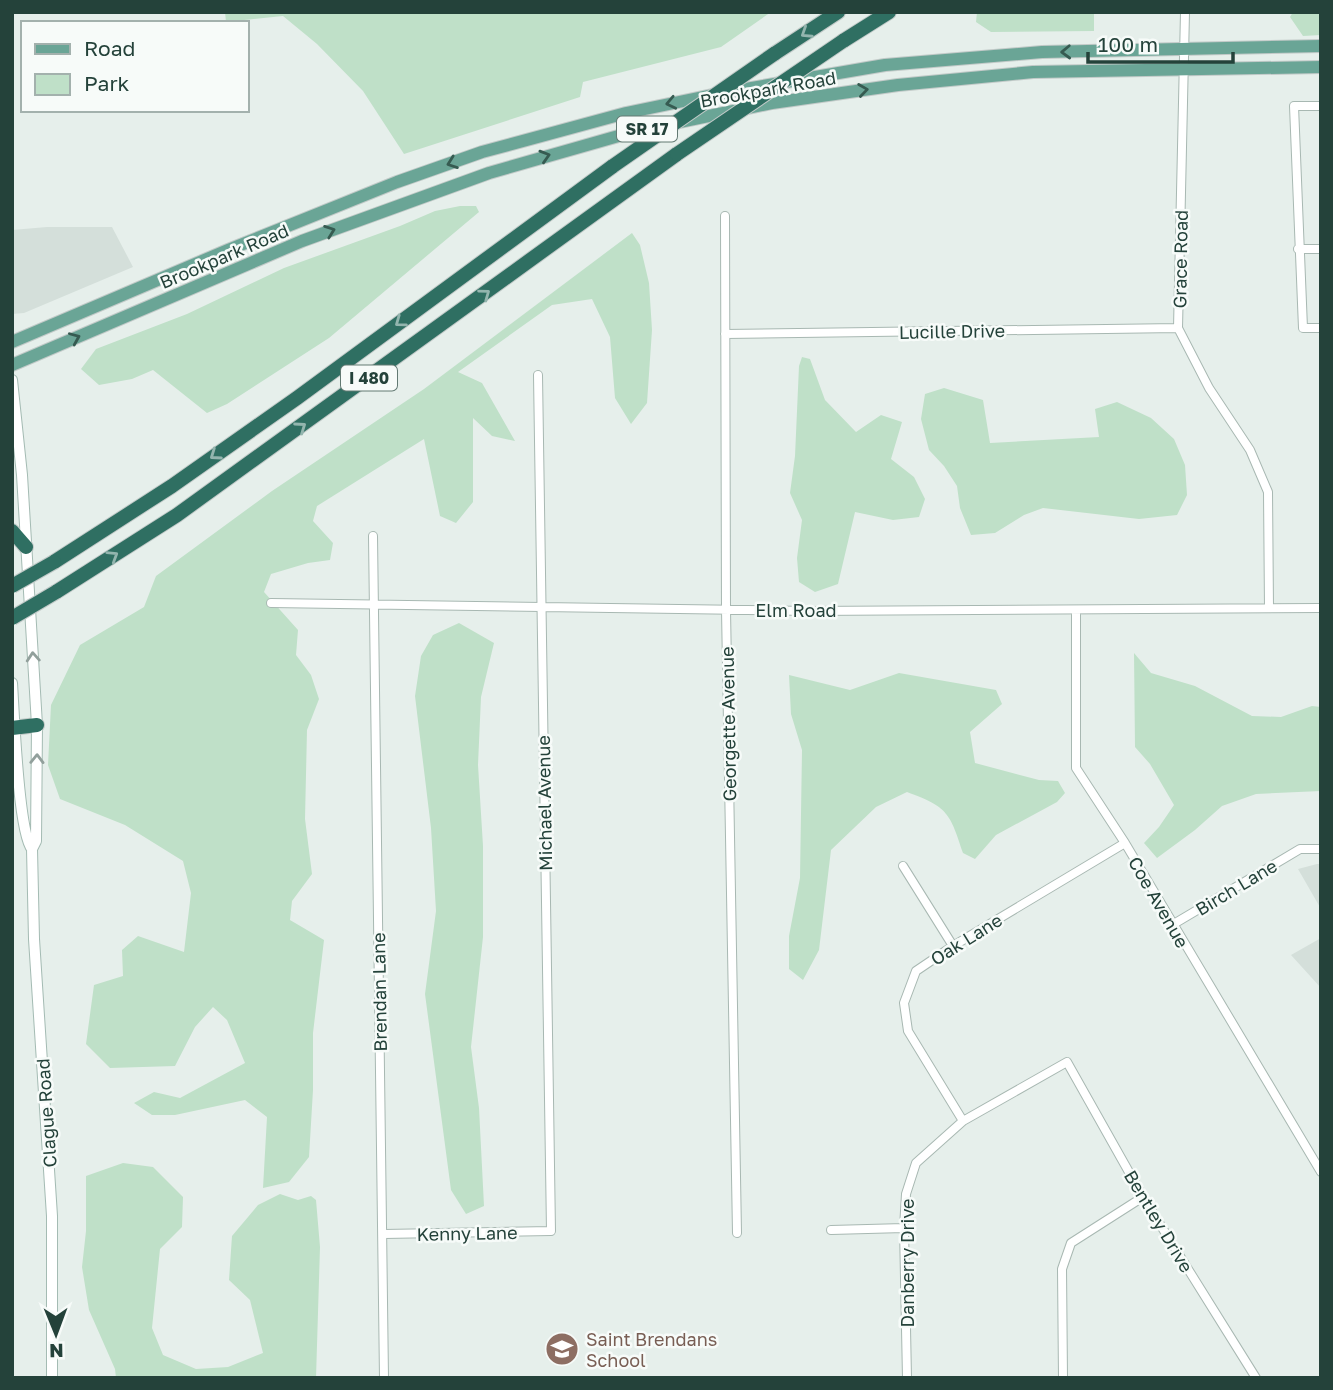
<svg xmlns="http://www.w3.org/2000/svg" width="1333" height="1390" font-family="'Golos Text',sans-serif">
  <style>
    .built { fill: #d4dfda }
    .green { fill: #bfe0c8 }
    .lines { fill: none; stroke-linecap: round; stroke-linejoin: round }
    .minor-casing { stroke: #a8b8b2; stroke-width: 10 }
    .secondary-casing { stroke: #a4bbb3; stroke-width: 12 }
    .primary-casing { stroke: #c2cac8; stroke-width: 14 }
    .motorway-casing { stroke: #c2cac8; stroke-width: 16 }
    .minor { stroke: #fff; stroke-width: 8 }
    .secondary { stroke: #fff; stroke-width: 10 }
    .primary { stroke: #6aa596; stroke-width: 12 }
    .motorway { stroke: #2f6f62; stroke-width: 14 }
    .motorway-bridge-casing { stroke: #c2cac8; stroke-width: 16; stroke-linecap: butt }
    .motorway-bridge { stroke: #2f6f62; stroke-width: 14 }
    .oneway { stroke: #93b5ae }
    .oneway2 { stroke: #365b51 }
    .oneway3 { stroke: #92a09c }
    .labels { text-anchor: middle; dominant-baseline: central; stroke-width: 5; stroke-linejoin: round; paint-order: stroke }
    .shield { fill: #f7fbf9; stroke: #637a73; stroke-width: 2 }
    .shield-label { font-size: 16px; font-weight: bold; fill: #24423a }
    .street-label { font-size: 18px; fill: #24423a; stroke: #f7fbf9 }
    .education-label { font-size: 18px; fill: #785e54; stroke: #f7fbf9; text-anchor: start }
  </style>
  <rect width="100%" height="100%" fill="#e6efeb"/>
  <!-- built -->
  <path class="built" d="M 47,227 L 112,227 L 133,267 L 24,313 L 12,314 L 12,230 Z
    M 1317,864 L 1321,864 L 1321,909 L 1298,869 Z
    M 1321,938 L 1321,988 L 1291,955 Z"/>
  <!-- green -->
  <path class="green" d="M 225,12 L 771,12 L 721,47 L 583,82 L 580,97 L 404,154 L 363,91 L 317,44 L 283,16 L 226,22 Z
    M 977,12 L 1094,12 L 1094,31 L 991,32 L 976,22 Z
    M 1293,12 L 1321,12 L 1321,35 L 1303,36 L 1290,17 Z
    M 460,206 L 476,206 L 479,212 L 329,338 L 227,404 L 207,413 L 153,370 L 132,379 L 99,385 L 81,369 L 96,349 L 187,314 L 284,268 L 400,226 L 435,211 Z
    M 632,233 L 640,245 L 649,283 L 652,330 L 647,403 L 631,424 L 615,398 L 610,337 L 592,299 L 552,305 L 458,372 L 482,383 L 515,441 L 492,436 L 473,418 L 473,502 L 456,523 L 440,516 L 424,439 L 317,506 L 313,521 L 333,543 L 330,560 L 308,563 L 271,574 L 264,592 L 298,630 L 296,655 L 311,675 L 319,699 L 307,730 L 305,819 L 312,874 L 292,901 L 290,920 L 324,940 L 313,1033 L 313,1090 L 309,1157 L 289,1182 L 263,1188 L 267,1117 L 245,1100 L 175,1115 L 152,1115 L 134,1103 L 154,1092 L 180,1098 L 245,1063 L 227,1020 L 213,1007 L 195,1027 L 175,1066 L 110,1068 L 86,1044 L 94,985 L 123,976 L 122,950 L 138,936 L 184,952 L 191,893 L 183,861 L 125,825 L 60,799 L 48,765 L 51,705 L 80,645 L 144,607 L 156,576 L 272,491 L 424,389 Z
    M 802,357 L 810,359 L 825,400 L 856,432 L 881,415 L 902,422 L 891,459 L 914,477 L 925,499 L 919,517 L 893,520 L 855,512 L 838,584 L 815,592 L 799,582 L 797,558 L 802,520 L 790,493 L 795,456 L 799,366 Z
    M 944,388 L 983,400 L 990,443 L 1099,437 L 1095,409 L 1117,402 L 1151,418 L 1174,439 L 1185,465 L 1187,495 L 1177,515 L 1139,519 L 1043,508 L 1024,515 L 995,533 L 971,535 L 960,508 L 957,486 L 944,466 L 929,450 L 921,419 L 925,394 Z
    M 459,623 L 494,643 L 481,697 L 478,765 L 483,846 L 483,937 L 471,1047 L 479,1108 L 484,1206 L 466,1214 L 451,1190 L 425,994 L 436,911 L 431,828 L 415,696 L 421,656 L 433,635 Z
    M 1134,653 L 1151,673 L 1195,686 L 1252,716 L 1281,717 L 1312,706 L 1321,707 L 1321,791 L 1256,794 L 1222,806 L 1195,830 L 1157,858 L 1144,843 L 1159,827 L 1174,805 L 1150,764 L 1135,747 Z
    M 899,673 L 996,690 L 1002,704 L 970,732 L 975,763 L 1039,780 L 1058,781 L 1065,793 L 1057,802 L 996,835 L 975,859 L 963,853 C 950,813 948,807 907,792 L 876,807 L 831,850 L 819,950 L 803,980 L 789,969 L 789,936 L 800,878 L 802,750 L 791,714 L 789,675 L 850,690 Z
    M 123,1163 L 153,1167 L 183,1197 L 182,1227 L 160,1249 L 152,1328 L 163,1355 L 196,1369 L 228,1367 L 263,1353 L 250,1300 L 229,1280 L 232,1236 L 258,1205 L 280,1194 L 298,1200 L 311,1196 L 316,1200 L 320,1247 L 316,1378 L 116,1378 L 115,1369 L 89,1310 L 82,1267 L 86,1231 L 86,1176 Z"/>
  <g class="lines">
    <defs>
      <path id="minor" d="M 1185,12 L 1178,328 L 1209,388 L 1250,450 L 1268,492 L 1269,608
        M 1321,106 L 1294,106 L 1303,328 L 1321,328
        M 725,216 L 726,610 L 737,1233
        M 1298,249 L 1321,249
        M 725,334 L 1178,328
        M 373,536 L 384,1378
        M 271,603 L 807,611 L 1321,608
        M 1076,610 L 1076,768 L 1125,843 L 1321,1172
        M 903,866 L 953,946
        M 1172,925 L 1300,849 L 1321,849
        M 963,1121 L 908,1031 L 904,1003 L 916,971 L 953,946 L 1125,843
        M 831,1230 L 904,1228
        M 384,1234 L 551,1231 L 538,375
        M 907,1378 L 904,1228 L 906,1194 L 916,1163 L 963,1121 L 1067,1062 L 1143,1197 L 1256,1378
        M 1063,1378 L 1062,1269 L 1071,1243 L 1143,1197"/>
      <path id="secondary" d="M 12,380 L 22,475 L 37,725 L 36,841 L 32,849 L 34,939 L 52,1216 L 52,1378
        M 12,683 C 14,712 18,832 32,849"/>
      <path id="primary" d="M 12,342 L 228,250 L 397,182 L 482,152 L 626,113 L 722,93 L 885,65 L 1042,52 L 1321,46
        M 12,365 L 302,241 L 489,173 L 636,131 L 772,103 L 898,85 L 1033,72 L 1321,67"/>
      <path id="motorway" d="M 843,41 L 889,12
        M 774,54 L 838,12
        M 12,531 L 26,547
        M 54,562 L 172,486 L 297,398 L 613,166
        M 56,592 L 177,515 L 677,154
        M 12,728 L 37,725"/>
    </defs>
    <!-- minor casing -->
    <use href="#minor" class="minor-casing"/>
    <!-- secondary casing -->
    <use href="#secondary" class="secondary-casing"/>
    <!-- primary casing -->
    <use href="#primary" class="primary-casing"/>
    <!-- motorway casing -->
    <use href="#motorway" class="motorway-casing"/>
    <!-- minor -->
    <use href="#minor" class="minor"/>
    <!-- secondary -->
    <use href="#secondary" class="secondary"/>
    <!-- primary -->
    <use href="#primary" class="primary"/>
    <!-- motorway -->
    <use href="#motorway" class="motorway"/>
    <defs>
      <path id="motorway-bridge" d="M 677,154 L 843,41
        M 613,166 L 774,54
        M 12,586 L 54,562
        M 12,618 L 56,592"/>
    </defs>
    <!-- motorway-bridge casing -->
    <use href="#motorway-bridge" class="motorway-bridge-casing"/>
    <!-- motorway-bridge -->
    <use href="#motorway-bridge" class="motorway-bridge"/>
  </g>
  <!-- one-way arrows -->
  <defs><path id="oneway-chevron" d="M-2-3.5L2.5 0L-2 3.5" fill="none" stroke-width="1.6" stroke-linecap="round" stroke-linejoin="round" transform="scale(1.75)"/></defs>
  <g class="oneway">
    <use href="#oneway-chevron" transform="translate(806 33) rotate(147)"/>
    <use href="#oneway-chevron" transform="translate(485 294) rotate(-36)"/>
    <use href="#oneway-chevron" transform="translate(400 322) rotate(144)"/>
    <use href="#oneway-chevron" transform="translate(301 427) rotate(-35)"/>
    <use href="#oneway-chevron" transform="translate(215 455) rotate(145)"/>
    <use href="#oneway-chevron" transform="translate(113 556) rotate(-32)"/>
  </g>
  <g class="oneway2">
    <use href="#oneway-chevron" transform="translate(1066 52) rotate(178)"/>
    <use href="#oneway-chevron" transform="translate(863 90) rotate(-8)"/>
    <use href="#oneway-chevron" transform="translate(671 103) rotate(168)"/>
    <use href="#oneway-chevron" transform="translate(545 156) rotate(-17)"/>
    <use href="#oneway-chevron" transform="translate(452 163) rotate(160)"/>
    <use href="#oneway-chevron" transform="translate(330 231) rotate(-20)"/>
    <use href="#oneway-chevron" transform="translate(75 338) rotate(-23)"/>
  </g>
  <g class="oneway3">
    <use href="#oneway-chevron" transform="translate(33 657) rotate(-94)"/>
    <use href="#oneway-chevron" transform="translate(37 759) rotate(-89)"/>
  </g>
  <!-- icons -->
  <defs>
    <symbol id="school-disc" viewBox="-11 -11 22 22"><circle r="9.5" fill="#8d6e63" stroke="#f7fbf9"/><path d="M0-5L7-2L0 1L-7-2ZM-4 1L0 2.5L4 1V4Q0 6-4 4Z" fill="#fff"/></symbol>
  </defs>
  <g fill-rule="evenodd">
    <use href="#school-disc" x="543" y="1330" width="38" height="38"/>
  </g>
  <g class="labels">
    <!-- shield labels -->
    <g class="shield">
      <rect x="617" y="116.5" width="60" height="25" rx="5"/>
      <rect x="341" y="365.5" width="56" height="25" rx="5"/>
    </g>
    <g class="shield-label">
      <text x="647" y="129">SR 17</text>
      <text x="369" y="378">I 480</text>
    </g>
    <!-- street labels -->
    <g class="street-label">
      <text transform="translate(768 89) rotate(-10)">Brookpark Road</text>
      <text transform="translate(224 256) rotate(-23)">Brookpark Road</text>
      <text transform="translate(1180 259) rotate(-89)">Grace Road</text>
      <text transform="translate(952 331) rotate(-1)">Lucille Drive</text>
      <text x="796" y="610">Elm Road</text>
      <text transform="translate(728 724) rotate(-91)">Georgette Avenue</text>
      <text transform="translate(544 803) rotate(-91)">Michael Avenue</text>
      <text transform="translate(1236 887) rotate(-31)">Birch Lane</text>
      <text transform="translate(1159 902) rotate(60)">Coe Avenue</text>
      <text transform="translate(966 939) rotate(-32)">Oak Lane</text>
      <text transform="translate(379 992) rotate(-91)">Brendan Lane</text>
      <text transform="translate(46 1113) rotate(-94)">Clague Road</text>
      <text transform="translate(1159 1221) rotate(59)">Bentley Drive</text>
      <text transform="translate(467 1233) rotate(-1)">Kenny Lane</text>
      <text transform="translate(907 1263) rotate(-90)">Danberry Drive</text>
    </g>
    <!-- education labels -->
    <g class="education-label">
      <text x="586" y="1339">Saint Brendans<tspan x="586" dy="21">School</tspan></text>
    </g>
  </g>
  <!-- border -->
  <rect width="1333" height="1390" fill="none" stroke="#24423a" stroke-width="28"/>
  <!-- legend -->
  <rect x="21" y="21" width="228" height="91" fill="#f7fbf9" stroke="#a3b1ad" stroke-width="2"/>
  <rect x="35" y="44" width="35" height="10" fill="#6aa596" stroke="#a3b1ad" stroke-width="2"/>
  <text x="84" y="56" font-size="21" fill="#24423a">Road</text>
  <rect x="35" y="74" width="35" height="21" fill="#bfe0c8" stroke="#a3b1ad" stroke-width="2"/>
  <text x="84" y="91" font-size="21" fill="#24423a">Park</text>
  <!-- north arrow -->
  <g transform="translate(56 1334) rotate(179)" stroke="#f7fbf9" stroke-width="5" paint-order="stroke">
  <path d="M0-5L12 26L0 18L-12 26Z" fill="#24423a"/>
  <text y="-10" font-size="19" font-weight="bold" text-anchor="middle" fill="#24423a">N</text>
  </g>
  <!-- scale -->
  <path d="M1088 52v10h145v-10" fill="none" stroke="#24423a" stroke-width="3.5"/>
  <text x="1098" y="52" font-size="21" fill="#24423a" stroke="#f7fbf9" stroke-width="5" paint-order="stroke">100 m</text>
</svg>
